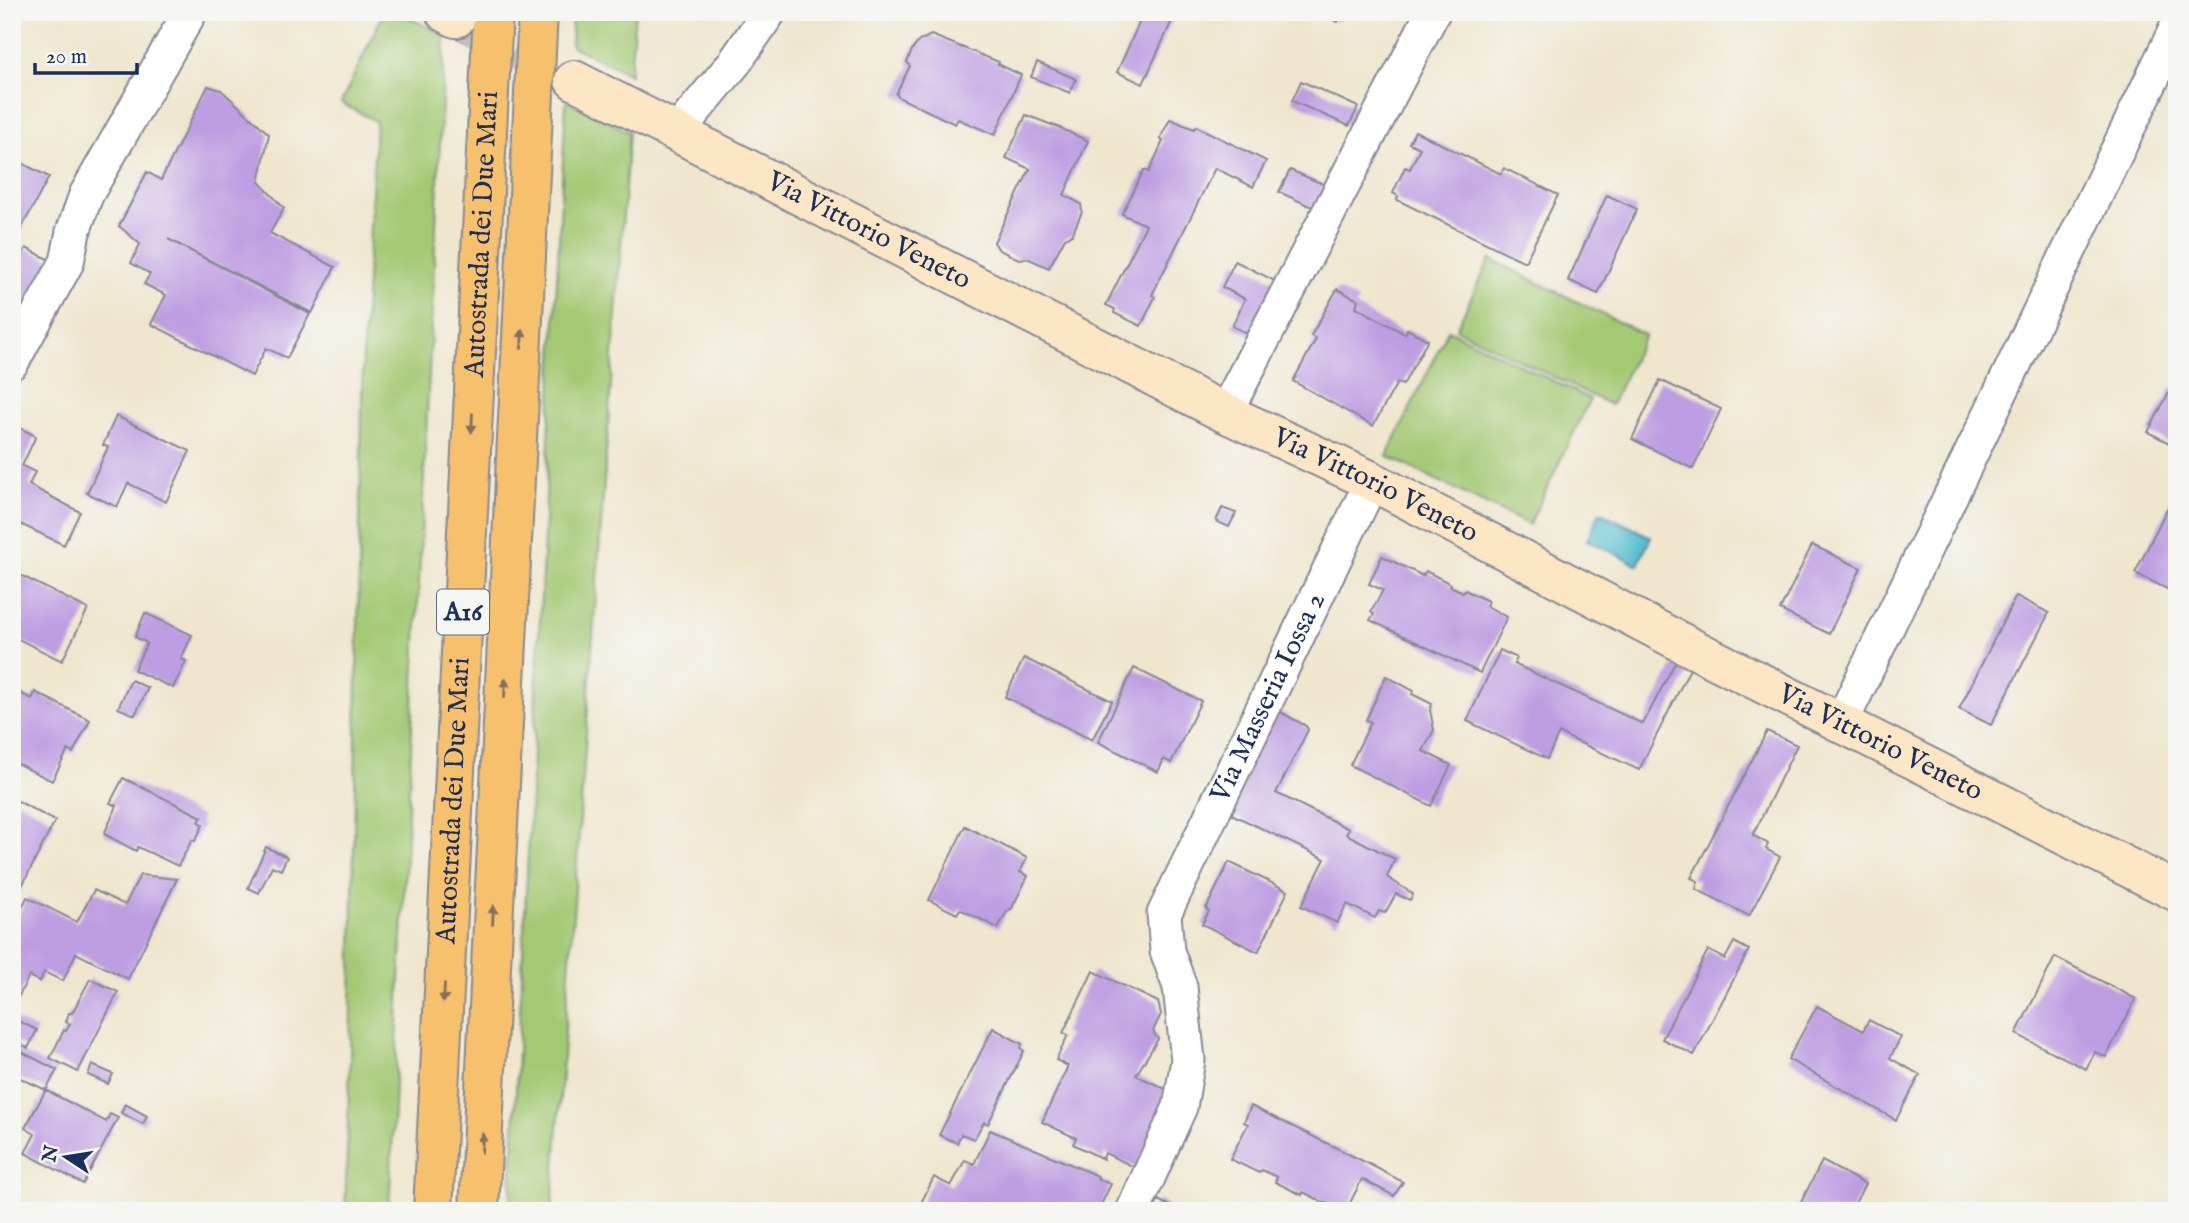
<svg xmlns="http://www.w3.org/2000/svg" width="2189" height="1223" font-family="'IM FELL English',serif">
  <style>
    .green { fill: #a4c974; stroke: #607c69; stroke-width: 2 }
    .water { fill: #54bed0; stroke: #387697; stroke-width: 2 }
    .building { fill: #be9de2 }
    .lines { fill: none; stroke-linecap: round; stroke-linejoin: round }
    .secondary-tunnel { stroke: #c5c1b7; stroke-width: 38; stroke-dasharray: 38 19; stroke-linecap: butt }
    .street-casing { stroke: #858a96; stroke-width: 37 }
    .secondary-casing { stroke: #858a96; stroke-width: 42 }
    .highway-casing { stroke: #858a96; stroke-width: 42 }
    .street { stroke: #fff; stroke-width: 33 }
    .secondary { stroke: #fce6c4; stroke-width: 38 }
    .highway { stroke: #f7c06c; stroke-width: 38 }
    .oneway { fill: #7e7064 }
    .labels { text-anchor: middle; dominant-baseline: central; stroke-width: 6; stroke-linejoin: round; paint-order: stroke }
    .shield { fill: #f6f6f2; stroke: #5d6b8a; stroke-width: 2 }
    .shield-label { font-size: 26px; font-weight: bold; fill: #1b2f5e }
    .street-label { font-size: 28px; fill: #1b2f5e; stroke: #f6f6f2 }
  </style>
  <rect width="100%" height="100%" fill="#f6f6f2"/>
  <filter id="ink" filterUnits="userSpaceOnUse"><feTurbulence type="fractalNoise" baseFrequency=".0143" numOctaves="2"/><feDisplacementMap in="SourceGraphic" scale="14" xChannelSelector="R" yChannelSelector="G"/><feConvolveMatrix kernelMatrix="1 2 1 2 8 2 1 2 1" color-interpolation-filters="sRGB"/></filter>
  <filter id="wash" filterUnits="userSpaceOnUse"><feTurbulence type="fractalNoise" baseFrequency=".00686" numOctaves="4" result="noise"/><feDisplacementMap in="SourceGraphic" scale="28" xChannelSelector="R" yChannelSelector="G"/><feGaussianBlur stdDeviation="1.57" result="paint"/><feColorMatrix in="noise" values="0 0 0 0 0 0 0 0 0 0 0 0 0 0 0 0 0 1.4 0 .05"/><feComposite in="paint" operator="in"/></filter>
  <g filter="url(#wash)">
    <rect width="100%" height="100%" fill="#efe6cd"/>
    <!-- green -->
    <path class="green" d="M 384,12 L 398,12 L 445,36 L 389,1211 L 345,1211 L 350,1061 L 363,352 L 376,121 L 341,103 Z
      M 572,12 L 635,12 L 630,74 L 571,46 Z
      M 566,101 L 629,132 L 552,1211 L 510,1211 Z
      M 1490,259 L 1645,335 L 1611,405 L 1456,329 Z
      M 1448,330 L 1590,399 L 1529,525 L 1387,456 Z"/>
    <!-- water -->
    <path class="water" d="M 1600,512 L 1651,537 L 1638,565 L 1587,540 Z"/>
    <g id="blocks">
      <!-- building -->
      <path class="building" d="M 1144,12 L 1176,12 L 1143,84 L 1117,72 Z
        M 1316,12 L 1342,12 L 1338,22 Z
        M 931,35 L 999,62 L 998,64 L 1021,75 L 995,135 L 958,119 L 955,124 L 900,98 L 896,94 L 910,66 L 907,62 L 912,50 L 919,41 Z
        M 1037,62 L 1076,79 L 1070,93 L 1031,77 Z
        M 1301,81 L 1358,107 L 1349,126 L 1292,101 Z
        M 208,86 L 221,90 L 269,134 L 259,182 L 284,208 L 270,233 L 335,267 L 312,313 L 168,239 L 310,314 L 287,358 L 266,348 L 252,376 L 151,324 L 166,295 L 144,284 L 150,274 L 131,263 L 140,244 L 119,226 L 147,172 L 161,180 Z
        M 1026,115 L 1052,125 L 1052,124 L 1088,141 L 1064,195 L 1081,204 L 1082,212 L 1072,235 L 1065,238 L 1049,268 L 1027,258 L 1019,259 L 999,250 L 994,242 L 1030,169 L 1006,158 Z
        M 1170,119 L 1194,129 L 1196,126 L 1266,161 L 1253,187 L 1215,168 L 1152,295 L 1155,297 L 1141,326 L 1114,313 L 1115,309 L 1106,305 L 1146,225 L 1122,214 L 1144,170 L 1149,172 L 1163,141 L 1160,139 Z
        M 1415,131 L 1501,174 L 1504,168 L 1558,195 L 1525,262 L 1397,200 L 1398,196 L 1393,193 L 1405,167 L 1410,169 L 1420,148 L 1409,143 Z
        M 12,158 L 49,177 L 12,246 Z
        M 1290,170 L 1335,189 L 1323,212 L 1279,192 Z
        M 1607,195 L 1637,209 L 1598,294 L 1568,280 Z
        M 26,248 L 56,263 L 12,343 L 12,273 Z
        M 1235,261 L 1285,286 L 1258,339 L 1232,326 L 1245,299 L 1222,287 Z
        M 1337,289 L 1358,300 L 1356,307 L 1405,334 L 1407,329 L 1428,340 L 1403,385 L 1397,383 L 1373,426 L 1293,381 L 1316,339 L 1311,336 Z
        M 1660,380 L 1721,409 L 1693,469 L 1632,439 Z
        M 2172,387 L 2177,389 L 2177,447 L 2148,432 Z
        M 116,416 L 190,451 L 166,502 L 128,483 L 117,507 L 87,493 L 108,447 L 103,445 Z
        M 12,424 L 36,436 L 22,466 L 35,472 L 29,485 L 80,512 L 64,545 L 12,520 Z
        M 2174,495 L 2177,496 L 2177,594 L 2135,573 Z
        M 1222,508 L 1236,513 L 1229,527 L 1216,521 Z
        M 1812,545 L 1861,568 L 1829,634 L 1780,610 Z
        M 1382,556 L 1423,576 L 1426,571 L 1451,584 L 1450,586 L 1463,592 L 1465,590 L 1488,601 L 1486,606 L 1507,617 L 1480,673 L 1370,620 L 1374,614 L 1371,612 L 1383,590 L 1369,584 Z
        M 12,571 L 88,609 L 62,661 L 12,636 Z
        M 2016,596 L 2049,613 L 1991,725 L 1959,709 Z
        M 145,613 L 192,635 L 181,659 L 186,661 L 173,688 L 134,670 L 147,643 L 135,637 Z
        M 1500,650 L 1517,658 L 1514,664 L 1643,724 L 1677,659 L 1691,667 L 1639,770 L 1559,733 L 1547,759 L 1467,721 Z
        M 1024,658 L 1112,701 L 1092,740 L 1005,697 Z
        M 1134,668 L 1201,701 L 1171,763 L 1164,759 L 1158,772 L 1098,742 Z
        M 1386,676 L 1414,691 L 1412,694 L 1432,704 L 1430,710 L 1434,730 L 1423,751 L 1451,765 L 1431,806 L 1350,765 L 1371,722 L 1366,720 Z
        M 131,680 L 148,688 L 135,715 L 118,708 Z
        M 16,691 L 32,699 L 35,692 L 90,720 L 73,753 L 68,750 L 52,781 L 12,761 L 12,699 Z
        M 1277,710 L 1306,726 L 1308,730 L 1276,793 L 1349,829 L 1346,834 L 1395,859 L 1387,877 L 1413,894 L 1410,900 L 1396,894 L 1385,913 L 1379,911 L 1375,918 L 1347,904 L 1337,923 L 1301,906 L 1325,859 L 1225,811 Z
        M 1767,731 L 1797,745 L 1753,835 L 1768,844 L 1766,849 L 1780,857 L 1749,916 L 1696,889 L 1698,881 L 1691,878 Z
        M 123,778 L 202,817 L 199,822 L 203,825 L 195,841 L 192,840 L 178,866 L 138,847 L 136,851 L 104,834 L 117,806 L 110,803 Z
        M 14,799 L 55,821 L 20,890 L 12,886 L 12,803 Z
        M 965,826 L 1027,858 L 1020,872 L 1028,876 L 1012,908 L 1006,913 L 998,928 L 960,909 L 957,914 L 929,900 Z
        M 266,847 L 287,857 L 281,870 L 272,866 L 259,893 L 248,888 Z
        M 1229,862 L 1288,891 L 1258,952 L 1202,924 L 1209,911 L 1206,909 Z
        M 140,875 L 177,879 L 128,979 L 76,953 L 63,981 L 44,972 L 40,982 L 29,976 L 12,1009 L 12,928 L 27,897 L 77,922 L 94,890 L 125,905 Z
        M 1734,942 L 1749,950 L 1694,1055 L 1662,1039 L 1708,950 L 1725,959 Z
        M 2055,957 L 2136,999 L 2106,1057 L 2095,1052 L 2086,1069 L 2016,1034 Z
        M 1093,971 L 1158,1002 L 1161,1014 L 1153,1031 L 1158,1039 L 1136,1075 L 1176,1094 L 1140,1170 L 1105,1153 L 1103,1159 L 1073,1144 L 1076,1138 L 1042,1122 L 1068,1066 L 1056,1060 L 1068,1035 L 1063,1033 Z
        M 90,979 L 118,992 L 78,1072 L 50,1058 L 64,1030 L 66,1031 L 70,1024 L 66,1022 L 69,1013 L 72,1013 Z
        M 1817,1006 L 1863,1031 L 1869,1020 L 1901,1037 L 1890,1058 L 1920,1075 L 1896,1120 L 1788,1059 Z
        M 12,1018 L 37,1030 L 28,1048 L 12,1040 Z
        M 993,1028 L 1022,1044 L 1021,1048 L 1024,1051 L 988,1124 L 984,1122 L 974,1139 L 961,1134 L 957,1143 L 939,1135 Z
        M 12,1047 L 57,1070 L 46,1090 L 106,1122 L 110,1114 L 118,1118 L 83,1184 L 25,1153 L 35,1134 L 25,1128 L 46,1090 L 18,1077 L 16,1083 L 12,1081 Z
        M 92,1065 L 113,1074 L 108,1084 L 88,1075 Z
        M 125,1104 L 147,1116 L 143,1124 L 121,1113 Z
        M 1251,1106 L 1369,1164 L 1403,1182 L 1394,1196 L 1362,1179 L 1346,1211 L 1341,1211 L 1303,1192 L 1302,1195 L 1275,1182 L 1277,1177 L 1262,1170 L 1259,1173 L 1230,1159 L 1248,1124 L 1244,1122 Z
        M 990,1130 L 1098,1176 L 1097,1179 L 1111,1184 L 1098,1211 L 1083,1205 L 1080,1211 L 917,1211 L 934,1177 L 951,1186 L 965,1160 L 974,1164 Z
        M 1822,1161 L 1865,1184 L 1851,1211 L 1797,1210 Z
        M 15,1199 L 37,1211 L 12,1211 Z
        M 1158,1200 L 1179,1211 L 1153,1211 Z"/>
    </g>
  </g>
  <g filter="url(#ink)">
    <use href="#blocks" fill-opacity="0" stroke="#858a96" stroke-width="2"/>
    <g class="lines">
      <!-- secondary-tunnel -->
      <path class="secondary-tunnel" d="M 464,22 L 574,80"/>
      <defs>
        <g id="street">
          <path d="M 676,133 L 735,62 L 769,12"/>
          <path d="M 12,362 L 67,262 L 73,232 L 86,195 L 190,12"/>
          <path d="M 1225,413 L 1433,12"/>
          <path d="M 1841,723 L 2177,27"/>
          <path id="s1" d="M 1133,1211 L 1180,1107 L 1188,1060 L 1180,987 L 1167,951 L 1164,914 L 1372,481"/>
        </g>
        <g id="secondary">
          <path d="M 445,12 L 456,18"/>
          <path id="s2" d="M 574,80 L 1225,413 L 1372,481 L 1696,650 L 2177,892"/>
        </g>
        <g id="highway">
          <path id="s3" d="M 433,1211 L 493,12"/>
          <path d="M 479,1211 L 538,12"/>
        </g>
      </defs>
      <!-- street casing -->
      <use href="#street" class="street-casing"/>
      <!-- secondary casing -->
      <use href="#secondary" class="secondary-casing"/>
      <!-- highway casing -->
      <use href="#highway" class="highway-casing"/>
      <!-- street -->
      <use href="#street" class="street"/>
      <!-- secondary -->
      <use href="#secondary" class="secondary"/>
      <!-- highway -->
      <use href="#highway" class="highway"/>
    </g>
    <!-- one-way arrows -->
    <defs><path id="oneway-solid" d="M-6-.8H1V-3.2L6.5 0L1 3.2V.8H-6Z" transform="scale(1.75)"/></defs>
    <g class="oneway">
      <use href="#oneway-solid" transform="translate(522 339) rotate(-87)"/>
      <use href="#oneway-solid" transform="translate(472 423) rotate(93)"/>
      <use href="#oneway-solid" transform="translate(505 688) rotate(-87)"/>
      <use href="#oneway-solid" transform="translate(493 915) rotate(-87)"/>
      <use href="#oneway-solid" transform="translate(444 993) rotate(93)"/>
      <use href="#oneway-solid" transform="translate(482 1143) rotate(-87)"/>
    </g>
  </g>
  <g class="labels">
    <!-- shield labels -->
    <rect class="shield" x="437" y="589.5" width="52" height="45" rx="5"/>
    <g class="shield-label">
      <text x="463" y="612">A16</text>
    </g>
    <!-- street labels -->
    <g class="street-label">
      <text stroke="none"><textPath href="#s2" startOffset="331">Via Vittorio Veneto</textPath></text>
      <text stroke="none"><textPath href="#s3" startOffset="978">Autostrada dei Due Mari</textPath></text>
      <text stroke="none"><textPath href="#s2" startOffset="898">Via Vittorio Veneto</textPath></text>
      <text stroke="none"><textPath href="#s1" startOffset="551">Via Masseria Iossa 2</textPath></text>
      <text stroke="none"><textPath href="#s2" startOffset="1465">Via Vittorio Veneto</textPath></text>
      <text stroke="none"><textPath href="#s3" startOffset="411">Autostrada dei Due Mari</textPath></text>
    </g>
  </g>
  <!-- margin -->
  <rect width="2189" height="1223" fill="none" stroke="#f6f6f2" stroke-width="42"/>
  <!-- north arrow -->
  <g transform="translate(66 1157) rotate(282)" stroke="#f6f6f2" stroke-width="5" paint-order="stroke">
  <path d="M0-5L12 26L0 18L-12 26Z" fill="#1b2f5e"/>
  <text y="-10" font-size="19" font-weight="bold" text-anchor="middle" fill="#1b2f5e">N</text>
  </g>
  <!-- scale -->
  <path d="M35 63v10h102v-10" fill="none" stroke="#1b2f5e" stroke-width="3.5"/>
  <text x="46" y="63" font-size="21" fill="#1b2f5e" stroke="#f6f6f2" stroke-width="5" paint-order="stroke">20 m</text>
</svg>
